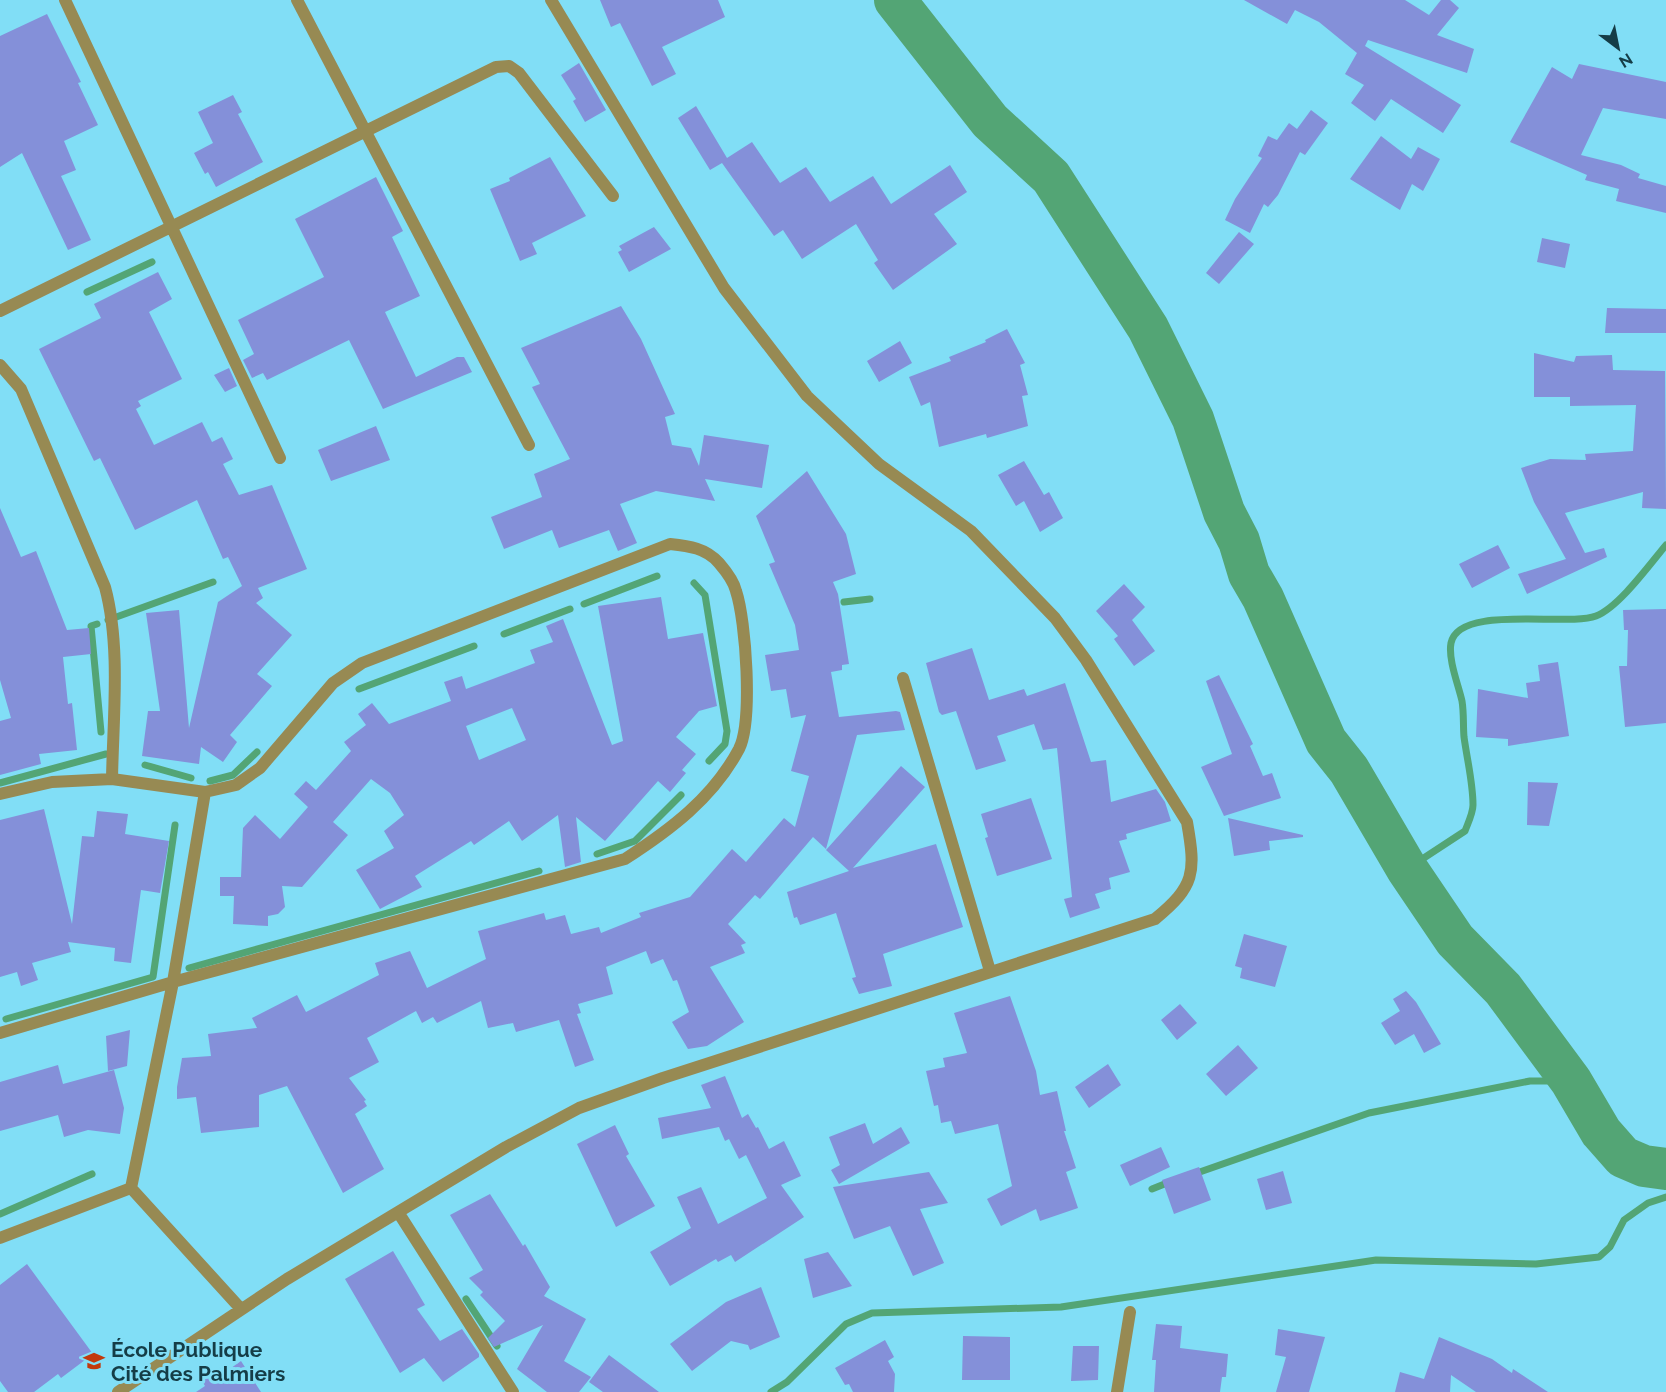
<svg xmlns="http://www.w3.org/2000/svg" width="1666" height="1392" font-family="Raleway,sans-serif">
  <style>
    .lines { fill: none; stroke-linecap: round; stroke-linejoin: round }
    .stream { stroke: #53a575; stroke-width: 7 }
    .river { stroke: #53a575; stroke-width: 42 }
    .building { fill: #8490d9; fill-rule: evenodd }
    .street { stroke: #978a53; stroke-width: 12 }
    .labels { text-anchor: middle; dominant-baseline: central; stroke-width: 6; stroke-linejoin: round; paint-order: stroke }
    .poi-label { font-size: 21px; font-weight: bold; fill: #153d47; stroke: #81def6; text-anchor: start }
  </style>
  <rect width="100%" height="100%" fill="#81def6"/>
  <g class="lines">
    <!-- stream -->
    <path class="stream" d="M 87,292 L 152,262
      M 694,583 L 705,595 L 727,731 L 725,744 L 709,761
      M 844,602 L 870,599
      M 584,604 L 657,576
      M 108,620 L 213,582
      M 97,624 L 91,626 L 101,732
      M 504,634 L 570,609
      M 359,689 L 474,646
      M 145,765 L 191,778
      M 210,781 L 233,775 L 257,752
      M 0,783 L 106,754
      M 597,854 L 635,841 L 681,795
      M 1407,869 L 1465,831 C 1468,823 1473,813 1473,805 C 1473,783 1467,759 1464,737 C 1463,725 1464,713 1462,701 C 1458,684 1448,659 1451,643 C 1459,604 1567,627 1596,616 C 1619,607 1650,564 1666,545
      M 189,968 L 539,871
      M 6,1019 L 153,977 L 175,825
      M 1194,1174 L 1369,1113 L 1530,1081 L 1571,1081
      M 1152,1189 L 1172,1181
      M 0,1214 L 92,1174
      M 466,1299 L 497,1346
      M 771,1392 L 787,1382 L 846,1324 L 872,1313 L 1061,1307 L 1376,1260 L 1536,1264 L 1599,1257 L 1610,1247 L 1624,1220 L 1648,1203 L 1666,1197"/>
    <!-- river -->
    <path class="river" d="M 895,0 L 990,121 L 1051,177 L 1148,328 L 1193,419 L 1224,512 L 1239,541 L 1249,574 L 1263,598 L 1326,741 L 1349,770 L 1407,869 L 1455,940 L 1503,989 L 1571,1081 L 1601,1132 L 1623,1157 L 1644,1166 L 1666,1169"/>
  </g>
  <!-- building -->
  <path class="building" d="M 600,0 L 718,0 L 725,17 L 662,47 L 676,74 L 652,86 L 620,23 L 611,27 Z
    M 1244,0 L 1405,0 L 1429,15 L 1441,0 L 1450,0 L 1459,8 L 1437,35 L 1474,49 L 1467,73 L 1368,40 L 1365,46 L 1461,105 L 1443,133 L 1391,99 L 1375,121 L 1351,103 L 1364,85 L 1345,74 L 1357,53 L 1319,22 L 1295,10 L 1287,24 Z
    M 47,14 L 81,82 L 78,83 L 98,125 L 64,141 L 76,170 L 61,176 L 91,240 L 68,250 L 22,153 L 0,167 L 0,36 Z
    M 579,63 L 606,110 L 585,122 L 573,101 L 576,99 L 561,75 Z
    M 1579,64 L 1666,82 L 1666,119 L 1603,108 L 1581,155 L 1621,165 L 1640,174 L 1638,178 L 1666,186 L 1666,213 L 1616,201 L 1619,189 L 1585,180 L 1587,175 L 1510,142 L 1552,67 L 1572,79 Z
    M 233,95 L 242,112 L 238,114 L 263,162 L 216,187 L 208,172 L 205,174 L 194,153 L 213,143 L 198,112 Z
    M 696,106 L 727,158 L 752,142 L 780,183 L 806,167 L 830,202 L 873,176 L 891,204 L 950,165 L 967,192 L 934,214 L 957,244 L 893,290 L 874,263 L 878,260 L 856,224 L 802,259 L 783,230 L 774,236 L 722,163 L 710,170 L 678,118 Z
    M 1311,110 L 1328,123 L 1305,155 L 1300,152 L 1278,195 L 1268,207 L 1264,204 L 1250,233 L 1225,220 L 1235,199 L 1262,158 L 1258,156 L 1268,136 L 1277,140 L 1289,123 L 1297,129 Z
    M 1381,136 L 1411,159 L 1418,147 L 1440,159 L 1423,191 L 1412,184 L 1400,210 L 1350,179 Z
    M 550,157 L 586,216 L 532,243 L 537,254 L 520,261 L 490,189 L 510,181 L 509,178 Z
    M 376,177 L 403,231 L 392,237 L 420,296 L 385,312 L 416,377 L 457,357 L 464,357 L 472,372 L 383,409 L 349,340 L 267,380 L 263,373 L 252,378 L 243,360 L 254,354 L 238,320 L 324,277 L 295,219 Z
    M 654,227 L 671,249 L 629,272 L 618,252 L 622,250 L 619,246 Z
    M 1239,232 L 1254,244 L 1219,284 L 1206,273 Z
    M 1542,238 L 1570,244 L 1565,268 L 1537,262 Z
    M 158,272 L 172,299 L 149,312 L 182,379 L 138,401 L 141,406 L 136,409 L 154,445 L 202,422 L 212,442 L 222,437 L 233,459 L 223,464 L 239,495 L 272,485 L 307,569 L 258,588 L 263,598 L 256,603 L 292,635 L 257,674 L 272,686 L 230,735 L 237,742 L 223,762 L 201,747 L 199,764 L 142,756 L 148,711 L 160,711 L 146,613 L 179,610 L 189,728 L 218,602 L 242,586 L 228,557 L 223,559 L 197,500 L 135,530 L 100,458 L 94,461 L 39,349 L 101,318 L 94,304 Z
    M 621,306 L 641,339 L 675,414 L 665,417 L 672,445 L 691,448 L 699,466 L 704,435 L 769,445 L 762,488 L 705,479 L 715,501 L 656,491 L 620,504 L 637,543 L 618,551 L 609,530 L 559,548 L 552,530 L 504,549 L 491,517 L 542,497 L 534,474 L 570,459 L 532,387 L 540,384 L 521,348 Z
    M 1607,308 L 1666,309 L 1666,333 L 1605,333 Z
    M 1007,329 L 1025,363 L 1020,365 L 1028,395 L 1022,396 L 1028,426 L 987,438 L 986,434 L 939,447 L 930,402 L 921,406 L 909,377 L 951,361 L 949,357 L 986,342 L 985,340 Z
    M 900,341 L 912,363 L 879,382 L 867,361 Z
    M 1534,353 L 1574,362 L 1576,356 L 1612,355 L 1613,370 L 1665,371 L 1666,509 L 1642,508 L 1643,492 L 1565,513 L 1585,553 L 1604,548 L 1607,557 L 1527,594 L 1518,574 L 1566,559 L 1534,502 L 1521,468 L 1550,459 L 1586,460 L 1585,454 L 1633,451 L 1636,405 L 1570,406 L 1570,397 L 1534,397 Z
    M 229,368 L 237,386 L 225,392 L 214,375 Z
    M 376,426 L 390,460 L 331,481 L 318,450 Z
    M 1024,461 L 1044,495 L 1049,492 L 1063,518 L 1040,532 L 1024,501 L 1016,506 L 998,475 Z
    M 807,471 L 846,534 L 856,574 L 833,582 L 838,594 L 849,664 L 842,665 L 842,670 L 831,672 L 839,717 L 896,711 L 900,712 L 905,730 L 857,735 L 826,849 L 813,837 L 760,899 L 755,895 L 728,924 L 746,943 L 741,945 L 745,953 L 710,967 L 744,1022 L 707,1046 L 688,1049 L 672,1022 L 689,1012 L 677,980 L 673,981 L 663,959 L 651,964 L 646,951 L 606,967 L 613,994 L 578,1004 L 581,1013 L 577,1014 L 594,1060 L 575,1067 L 559,1020 L 516,1032 L 513,1023 L 488,1028 L 481,1001 L 437,1023 L 433,1017 L 422,1023 L 416,1011 L 367,1038 L 379,1062 L 349,1078 L 366,1100 L 364,1101 L 367,1106 L 355,1114 L 384,1169 L 343,1193 L 287,1086 L 259,1095 L 259,1127 L 201,1133 L 196,1097 L 177,1099 L 177,1087 L 182,1058 L 211,1056 L 208,1034 L 257,1028 L 252,1018 L 297,995 L 306,1012 L 379,975 L 375,963 L 410,951 L 427,988 L 486,959 L 478,931 L 544,913 L 546,920 L 565,915 L 571,934 L 599,927 L 601,933 L 641,917 L 639,913 L 690,897 L 732,849 L 746,862 L 784,818 L 795,827 L 809,776 L 791,771 L 806,715 L 791,718 L 786,689 L 771,691 L 765,655 L 799,650 L 795,625 L 769,564 L 775,562 L 756,516 Z
    M 0,508 L 21,557 L 36,551 L 67,630 L 89,628 L 91,654 L 63,657 L 68,704 L 72,703 L 77,750 L 39,754 L 41,764 L 0,775 L 0,721 L 11,718 L 0,680 Z
    M 1498,545 L 1510,568 L 1472,588 L 1459,564 Z
    M 1124,584 L 1145,607 L 1132,620 L 1155,651 L 1134,666 L 1114,639 L 1118,636 L 1096,611 Z
    M 661,597 L 668,639 L 703,633 L 717,706 L 699,711 L 676,737 L 696,754 L 682,770 L 686,773 L 670,792 L 658,781 L 605,841 L 576,817 L 581,862 L 565,867 L 558,815 L 522,841 L 509,821 L 474,845 L 471,841 L 415,876 L 422,887 L 380,909 L 356,870 L 394,848 L 384,831 L 404,815 L 390,793 L 371,779 L 333,822 L 348,835 L 302,887 L 282,886 L 285,907 L 278,914 L 268,916 L 268,926 L 233,924 L 234,896 L 220,896 L 220,877 L 241,877 L 243,828 L 255,815 L 280,839 L 308,807 L 294,794 L 306,781 L 316,790 L 351,751 L 344,742 L 366,725 L 358,714 L 372,703 L 389,724 L 451,701 L 444,682 L 462,676 L 466,689 L 535,663 L 530,650 L 553,642 L 546,626 L 563,619 L 612,745 L 623,741 L 598,606 ZM 512,708 L 526,740 L 479,760 L 466,726 Z
    M 1666,609 L 1666,723 L 1625,727 L 1619,666 L 1627,666 L 1628,630 L 1624,630 L 1623,610 Z
    M 972,648 L 989,700 L 1024,689 L 1027,696 L 1065,683 L 1091,762 L 1106,760 L 1111,802 L 1156,789 L 1165,802 L 1171,821 L 1126,834 L 1127,839 L 1119,841 L 1130,872 L 1109,878 L 1111,889 L 1095,894 L 1100,908 L 1070,918 L 1064,899 L 1072,897 L 1057,748 L 1043,750 L 1034,724 L 997,736 L 1006,761 L 976,770 L 956,711 L 942,715 L 939,712 L 926,663 Z
    M 1558,662 L 1569,736 L 1508,746 L 1508,739 L 1476,737 L 1478,689 L 1528,698 L 1526,683 L 1540,681 L 1538,665 Z
    M 1219,675 L 1253,744 L 1250,746 L 1263,776 L 1272,773 L 1281,798 L 1224,816 L 1201,767 L 1232,754 L 1206,681 Z
    M 901,766 L 925,787 L 853,868 L 936,844 L 963,927 L 883,954 L 892,986 L 859,994 L 852,978 L 856,977 L 836,913 L 800,925 L 797,917 L 794,918 L 787,892 L 849,871 L 826,850 Z
    M 1528,782 L 1558,783 L 1549,826 L 1527,825 Z
    M 1031,798 L 1052,859 L 997,876 L 985,838 L 988,837 L 981,814 Z
    M 44,809 L 72,924 L 82,836 L 94,837 L 97,811 L 128,814 L 125,834 L 169,841 L 160,893 L 141,890 L 131,963 L 114,961 L 115,948 L 68,942 L 71,952 L 32,963 L 38,980 L 21,986 L 17,972 L 0,977 L 0,820 Z
    M 1228,818 L 1303,835 L 1303,837 L 1269,841 L 1270,850 L 1234,856 Z
    M 1244,934 L 1287,946 L 1275,987 L 1240,978 L 1242,968 L 1235,966 Z
    M 1406,991 L 1416,1002 L 1441,1044 L 1424,1053 L 1414,1034 L 1395,1045 L 1381,1023 L 1400,1011 L 1393,999 Z
    M 1010,996 L 1036,1071 L 1040,1095 L 1057,1091 L 1066,1131 L 1064,1131 L 1076,1168 L 1066,1172 L 1078,1208 L 1040,1221 L 1036,1209 L 1001,1226 L 987,1199 L 1012,1186 L 998,1124 L 955,1134 L 951,1121 L 941,1123 L 938,1105 L 934,1106 L 926,1071 L 945,1067 L 943,1058 L 967,1053 L 954,1013 Z
    M 1180,1004 L 1197,1023 L 1177,1040 L 1161,1020 Z
    M 130,1030 L 127,1066 L 108,1071 L 106,1036 Z
    M 1238,1045 L 1258,1068 L 1226,1096 L 1206,1074 Z
    M 1108,1064 L 1121,1085 L 1089,1108 L 1075,1087 Z
    M 58,1065 L 63,1084 L 114,1070 L 124,1108 L 120,1134 L 88,1130 L 64,1137 L 58,1115 L 0,1131 L 0,1082 Z
    M 725,1076 L 742,1118 L 748,1114 L 756,1128 L 758,1127 L 769,1149 L 784,1141 L 801,1176 L 781,1185 L 804,1217 L 735,1262 L 731,1255 L 718,1262 L 716,1259 L 670,1286 L 650,1252 L 691,1228 L 677,1197 L 701,1187 L 718,1224 L 767,1198 L 746,1155 L 739,1159 L 729,1139 L 725,1141 L 719,1127 L 662,1139 L 658,1118 L 711,1108 L 701,1085 Z
    M 865,1123 L 873,1144 L 901,1127 L 910,1143 L 839,1184 L 831,1170 L 840,1165 L 829,1137 Z
    M 615,1125 L 629,1154 L 626,1156 L 655,1206 L 616,1227 L 577,1144 Z
    M 1161,1147 L 1170,1167 L 1130,1186 L 1120,1165 Z
    M 1199,1167 L 1211,1200 L 1174,1214 L 1162,1180 Z
    M 1283,1171 L 1292,1203 L 1266,1210 L 1257,1179 Z
    M 929,1172 L 948,1203 L 920,1209 L 944,1263 L 913,1276 L 890,1226 L 854,1239 L 833,1187 Z
    M 490,1194 L 523,1246 L 525,1244 L 550,1287 L 544,1296 L 586,1319 L 564,1361 L 591,1377 L 579,1392 L 547,1392 L 517,1369 L 543,1325 L 494,1347 L 488,1338 L 505,1321 L 480,1295 L 483,1292 L 469,1278 L 483,1270 L 450,1215 Z
    M 393,1251 L 425,1305 L 417,1309 L 440,1341 L 462,1329 L 479,1354 L 479,1357 L 443,1382 L 424,1358 L 400,1373 L 345,1279 Z
    M 828,1252 L 852,1286 L 813,1298 L 804,1259 Z
    M 27,1264 L 93,1354 L 61,1378 L 58,1374 L 34,1392 L 8,1392 L 0,1381 L 0,1285 Z
    M 761,1287 L 780,1337 L 750,1350 L 748,1345 L 731,1341 L 692,1371 L 670,1344 L 726,1302 Z
    M 1156,1324 L 1182,1326 L 1180,1348 L 1228,1354 L 1226,1377 L 1222,1377 L 1220,1392 L 1154,1392 L 1156,1360 L 1152,1360 Z
    M 1278,1329 L 1325,1337 L 1309,1392 L 1276,1392 L 1286,1357 L 1275,1355 Z
    M 963,1336 L 1010,1337 L 1010,1380 L 962,1380 Z
    M 1439,1337 L 1492,1359 L 1512,1373 L 1513,1369 L 1548,1392 L 1476,1392 L 1451,1375 L 1450,1392 L 1395,1392 L 1400,1372 L 1424,1379 Z
    M 885,1340 L 894,1357 L 888,1361 L 895,1374 L 894,1392 L 853,1392 L 849,1384 L 845,1385 L 835,1368 Z
    M 1073,1346 L 1099,1346 L 1098,1380 L 1071,1381 Z
    M 609,1355 L 659,1392 L 603,1392 L 589,1382 Z
    M 241,1361 L 261,1392 L 196,1392 L 205,1386 L 202,1381 L 221,1368 L 224,1373 Z"/>
  <g class="lines">
    <!-- street -->
    <path class="street" d="M 65,0 L 280,458
      M 297,0 L 529,445
      M 0,311 L 496,67 L 509,66 L 519,73 L 613,196
      M 0,365 L 21,389 L 105,587 C 121,646 113,718 112,779
      M 903,678 L 990,971
      M 0,794 L 52,782 L 112,779 L 205,792 L 236,785 L 260,768 L 333,683 L 362,663 L 670,544 C 689,546 706,548 719,563 C 725,570 734,582 736,591 C 746,621 753,721 739,749 C 713,798 670,830 625,859 L 173,982 L 0,1033
      M 131,1188 L 241,1309
      M 398,1212 L 513,1392
      M 0,1238 L 131,1188 L 173,982 L 205,792
      M 118,1392 L 287,1279 L 506,1147 L 579,1108 L 663,1078 L 1155,919 C 1195,886 1196,873 1187,822 L 1086,660 L 1055,618 L 971,531 L 879,464 L 807,396 L 724,288 L 551,0
      M 1117,1392 L 1130,1312"/>
  </g>
  <!-- icons -->
  <defs>
    <symbol id="school-bare" viewBox="-9 -9 18 18"><path d="M0-5L7-2L0 1L-7-2ZM-4 1L0 2.5L4 1V4Q0 6-4 4Z" fill="#c2390c" stroke="#81def6" stroke-width="2.5" paint-order="stroke"/></symbol>
  </defs>
  <g fill-rule="evenodd">
    <use href="#school-bare" x="79" y="1346" width="30" height="30"/>
  </g>
  <g class="labels">
    <!-- poi labels -->
    <g class="poi-label">
      <text x="111" y="1349">École Publique<tspan x="111" dy="24">Cité des Palmiers</tspan></text>
    </g>
  </g>
  <!-- north arrow -->
  <g transform="translate(1618 48) rotate(148)" stroke="#81def6" stroke-width="4.5" paint-order="stroke">
  <path d="M0-4.5L10 22L0 15L-10 22Z" fill="#153d47"/>
  <text y="-9" font-size="16" font-weight="bold" text-anchor="middle" fill="#153d47">N</text>
  </g>
</svg>
